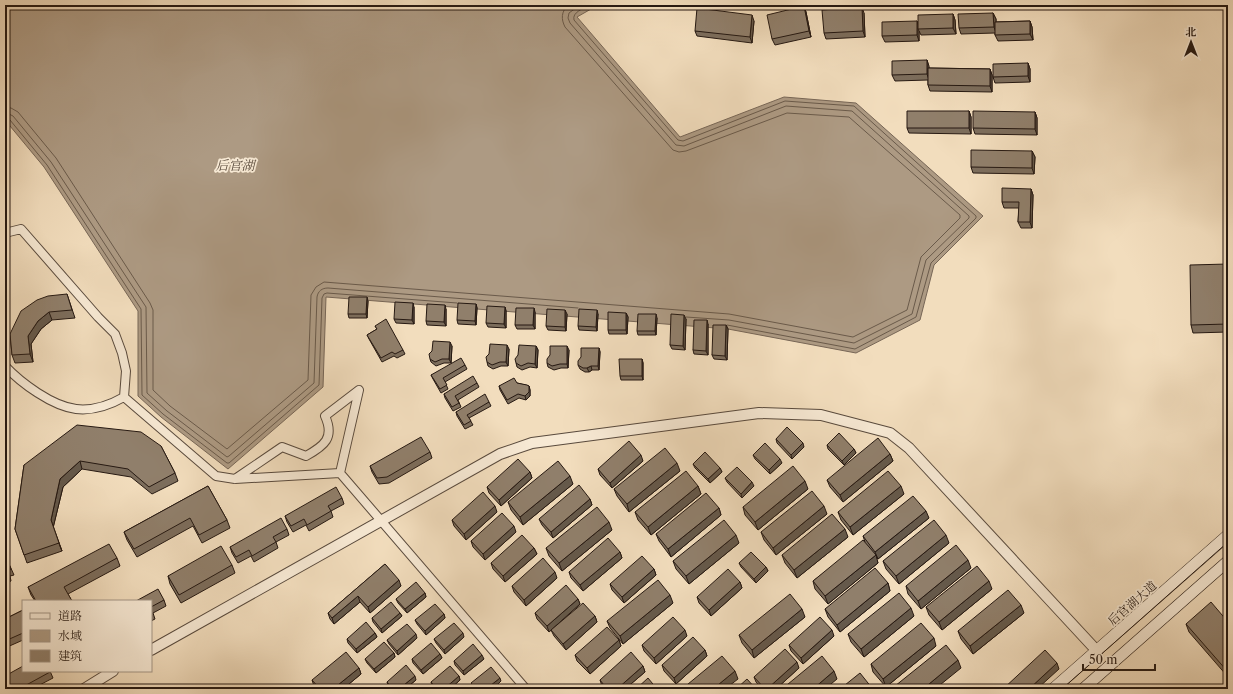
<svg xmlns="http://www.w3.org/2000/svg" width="1233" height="694" font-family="'Libre Caslon Text','Noto Serif SC',serif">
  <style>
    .water { fill: #ad9a83; stroke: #776656 }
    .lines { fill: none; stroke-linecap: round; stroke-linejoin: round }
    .shore { stroke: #6a5a4a; stroke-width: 1 }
    .minor-casing { stroke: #594a3d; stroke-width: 10 }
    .tertiary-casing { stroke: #594a3d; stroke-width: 12 }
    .secondary-casing { stroke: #261912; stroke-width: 12 }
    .minor { stroke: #f7e9d4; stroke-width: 8 }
    .tertiary { stroke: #f7e9d4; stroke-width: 10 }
    .secondary { stroke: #f7e9d4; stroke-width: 11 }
    .tram { stroke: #261912; stroke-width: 1 }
    .wall { fill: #7c6d5c; stroke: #261912 }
    .shaded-wall { fill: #65594b; stroke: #261912 }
    .building { fill: #907f6b; stroke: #261912 }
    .labels { text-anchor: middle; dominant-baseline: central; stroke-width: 3.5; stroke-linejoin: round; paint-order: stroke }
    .street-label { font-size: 12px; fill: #261912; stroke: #f7e9d4 }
    .water-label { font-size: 13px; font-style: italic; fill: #5c4d3f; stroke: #f7e9d4 }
  </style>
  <rect width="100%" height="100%" fill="#f2ddbd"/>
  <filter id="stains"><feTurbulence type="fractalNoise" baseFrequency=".005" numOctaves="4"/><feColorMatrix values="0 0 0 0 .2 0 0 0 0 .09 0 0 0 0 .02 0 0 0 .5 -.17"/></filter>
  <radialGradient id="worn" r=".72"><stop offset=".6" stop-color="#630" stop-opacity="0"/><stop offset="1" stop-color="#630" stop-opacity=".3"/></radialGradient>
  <!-- water -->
  <path class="water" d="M 5,5 L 598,5 L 577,17 L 680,137 L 784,97 L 856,103 L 983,216 L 934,265 L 920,320 L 856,353 L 728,329 L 326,297 L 323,387 L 228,469 L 161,417 L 138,396 L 138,311 L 44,167 L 5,120 Z"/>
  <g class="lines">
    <!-- shore -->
    <path class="shore" d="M 580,5 L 569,13 L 568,18 L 570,23 L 676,145 L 684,146 L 786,106 L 852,111 L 969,216 L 969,218 L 926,260 L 912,314 L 854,343 L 729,320 L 686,317
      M 590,5 C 583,9 572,12 574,20 L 678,140 L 683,141 L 785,101 L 854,106 L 976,216 L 976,218 L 931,263 L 916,317 L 855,349 L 727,325
      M 5,107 L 11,108 L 18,112 L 56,158 L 150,303 L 153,310 L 153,390 L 170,406 L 227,449 L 308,380 L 311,295 L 316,287 L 324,282 L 729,314 L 853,337 L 907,310 L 921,257 L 960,218 L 960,215 L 849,117 L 787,113 L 686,151 L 679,152 L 673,150 L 565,27 C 561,19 561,12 568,5
      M 5,113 L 9,114 L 13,116 L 51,162 L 146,307 L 147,393 L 167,411 L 227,457 L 229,456 L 314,383 L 317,297 C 318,291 322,288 328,288 L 578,308
      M 5,118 L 10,120 L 47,165 L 141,309 L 142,395 L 163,414 L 227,463 L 229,463 L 319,385 L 322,298 L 324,294 L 327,293 L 457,303"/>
    <defs>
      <path id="minor" d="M 5,233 L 21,229 L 98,317 L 115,334 L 122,353 L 126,371 L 124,397
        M 5,366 C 21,383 52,406 76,409 C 93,411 110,405 124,397
        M 124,397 L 216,476 L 235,479 L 340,473
        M 235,479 L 282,447 L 306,456 C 324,446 335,438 325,416 L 359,390 L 340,473 L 526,689"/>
      <path id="tertiary" d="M 151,650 L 500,454 L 532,443 L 759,413 L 821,415 L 890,433 L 909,448 L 1097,651
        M 84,689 L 113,671"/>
      <path id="secondary" d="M 1053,689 L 1228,535
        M 1083,689 L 1228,561"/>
    </defs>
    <!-- minor casing -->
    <use href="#minor" class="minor-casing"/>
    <!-- tertiary casing -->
    <use href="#tertiary" class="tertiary-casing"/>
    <!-- secondary casing -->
    <use href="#secondary" class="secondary-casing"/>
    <!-- minor -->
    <use href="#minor" class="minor"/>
    <!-- tertiary -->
    <use href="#tertiary" class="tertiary"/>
    <!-- secondary -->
    <use href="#secondary" class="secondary"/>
    <!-- tram -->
    <path class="tram" d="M 1062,689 L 1228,542"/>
  </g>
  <!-- wall -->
  <path class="wall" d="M 1142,5 L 1151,5 L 1150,7 Z
    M 804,6 L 806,12 L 811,37 L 775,45 L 772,39 Z
    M 864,13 L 865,37 L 826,39 L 824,33 Z
    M 993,13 L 996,19 L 996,22 L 1030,21 L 1032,27 L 1033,40 L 998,41 L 995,35 L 995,33 L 961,34 L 959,28 Z
    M 953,14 L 955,20 L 956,34 L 921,35 L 919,31 L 919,41 L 885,42 L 882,36 L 917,21 L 918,25 Z
    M 754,21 L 752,43 L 697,36 L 695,31 Z
    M 927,60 L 929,68 L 990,69 L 992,75 L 992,92 L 930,91 L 928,85 L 928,80 L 895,81 L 892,75 Z
    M 1028,63 L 1030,69 L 1030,82 L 995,83 L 993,77 Z
    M 969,111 L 971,117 L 971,134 L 909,133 L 907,128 Z
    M 1035,112 L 1037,118 L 1037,135 L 975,134 L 973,128 Z
    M 1032,151 L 1035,157 L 1034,174 L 973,173 L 971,167 Z
    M 1031,189 L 1033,195 L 1032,228 L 1021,228 L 1018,222 L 1019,208 L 1004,208 L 1002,202 Z
    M 1228,264 L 1228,332 L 1193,333 L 1191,325 Z
    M 67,294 L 75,318 L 52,320 L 41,329 L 31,344 L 33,362 L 15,363 L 12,355 L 10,334 Z
    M 368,301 L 367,318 L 349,318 L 348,314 Z
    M 476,304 L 477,308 L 476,325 L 458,324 L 457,320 Z
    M 414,307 L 414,324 L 396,323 L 394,319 Z
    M 505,307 L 506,311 L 506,328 L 488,327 L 486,323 Z
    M 446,309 L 446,326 L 427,325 L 426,321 Z
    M 535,312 L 535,329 L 517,329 L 515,325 Z
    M 626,313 L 628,317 L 627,334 L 609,334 L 608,330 Z
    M 567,314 L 566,331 L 548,330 L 546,326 Z
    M 598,314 L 597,331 L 579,330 L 578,326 Z
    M 657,318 L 656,335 L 638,335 L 637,331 Z
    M 686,319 L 685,350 L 672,349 L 670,345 Z
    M 708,324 L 708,355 L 694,354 L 693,350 Z
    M 726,325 L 728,329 L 727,360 L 714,359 L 712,355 Z
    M 375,326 L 403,350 L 405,354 L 397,358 L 394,356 L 382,362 L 369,339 L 367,335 L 377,329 Z
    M 452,346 L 451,363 L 444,363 L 436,366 L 431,362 L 430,359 Z
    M 536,346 L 538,350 L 537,368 L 530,367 L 522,370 L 517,367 L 516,363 Z
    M 599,348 L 600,352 L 599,370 L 592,370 L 589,372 L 585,372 L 580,369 L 578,365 Z
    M 509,349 L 508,366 L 501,366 L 493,369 L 488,366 L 487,362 Z
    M 569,350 L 568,368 L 561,368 L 554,370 L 548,367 L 547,363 Z
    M 642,359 L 643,363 L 643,380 L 621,380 L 620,376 Z
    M 465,365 L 467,369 L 445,382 L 448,389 L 441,393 L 433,379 L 431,375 Z
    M 477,383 L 479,387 L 458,400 L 461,407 L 453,411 L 445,398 L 444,394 Z
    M 517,383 L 529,386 L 530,390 L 530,396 L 526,400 L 519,398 L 508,404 L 500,390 L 499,386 Z
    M 489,402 L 491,406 L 469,418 L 473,425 L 465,429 L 457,416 L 456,412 Z
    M 776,439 L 804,447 L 792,459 L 777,443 Z
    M 827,445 L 854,449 L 856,453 L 844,465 L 828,449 Z
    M 161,446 L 175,473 L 178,481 L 152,494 L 131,477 L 82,469 L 63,487 L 53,528 L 62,551 L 27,563 L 15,529 L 24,465 Z
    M 430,452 L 432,458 L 389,483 L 379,484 L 372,472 L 370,466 Z
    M 890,454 L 893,461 L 843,502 L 830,487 L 827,480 Z
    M 753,455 L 782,463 L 770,474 L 755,459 Z
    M 643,461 L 612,488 L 600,475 L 598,469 Z
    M 693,464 L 720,468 L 722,472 L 710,483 L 695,468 Z
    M 680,471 L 629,512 L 617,496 L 614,489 Z
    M 530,472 L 532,478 L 501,506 L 489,493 L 487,487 Z
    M 725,478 L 754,486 L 742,498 L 727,482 Z
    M 573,484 L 523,525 L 511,510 L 508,502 Z
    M 208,486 L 227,520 L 230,528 L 202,543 L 193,526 L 137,557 L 127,540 L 124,532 Z
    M 698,486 L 701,494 L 651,535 L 638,520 L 635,512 Z
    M 808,489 L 758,530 L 745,515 L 743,507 Z
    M 904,494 L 853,535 L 841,520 L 838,512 Z
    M 342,498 L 344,504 L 331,511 L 333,517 L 309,531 L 306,525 L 293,532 L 287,522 L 285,516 Z
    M 590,499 L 592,505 L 553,538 L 542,525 L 539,519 Z
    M 719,508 L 721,515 L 671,557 L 659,541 L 656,534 Z
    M 497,512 L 466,540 L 454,526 L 452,520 Z
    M 827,514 L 776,555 L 764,540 L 761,532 Z
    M 929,518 L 878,559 L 876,557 L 878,563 L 828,604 L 815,589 L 813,581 L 865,542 L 863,536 Z
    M 287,529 L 289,535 L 276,542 L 278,548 L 254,562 L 251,556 L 238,563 L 232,553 L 230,547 Z
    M 612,530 L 562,571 L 549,556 L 546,548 Z
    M 516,532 L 485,560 L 473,547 L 471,541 Z
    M 848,537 L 797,578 L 785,563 L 782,555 Z
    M 739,543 L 689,584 L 676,569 L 673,561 Z
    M 949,543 L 899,584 L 886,569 L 883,561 Z
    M 534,548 L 537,554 L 505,582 L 493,569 L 491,563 Z
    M 620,552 L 622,558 L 583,591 L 571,578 L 569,572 Z
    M 5,555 L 14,575 L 10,576 L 11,581 L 5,584 Z
    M 117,558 L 120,566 L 68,594 L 72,601 L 35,601 L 31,595 L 28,587 Z
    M 739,563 L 766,567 L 768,571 L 756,583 L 741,567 Z
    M 385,564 L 401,586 L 370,613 L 360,602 L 334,624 L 330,619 L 328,613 Z
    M 232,565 L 235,573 L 181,603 L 170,584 L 168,576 Z
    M 971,568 L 921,609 L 908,594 L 906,586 Z
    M 654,569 L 656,575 L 624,603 L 612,590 L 610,584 Z
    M 557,578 L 526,606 L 514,592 L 512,586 Z
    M 740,582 L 742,588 L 711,616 L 699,603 L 697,597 Z
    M 888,583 L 890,591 L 840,632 L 828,617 L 825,609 Z
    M 992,589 L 942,630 L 929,615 L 926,607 Z
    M 425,593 L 426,597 L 407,613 L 398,603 L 396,599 Z
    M 578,599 L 580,604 L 549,632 L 537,619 L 535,613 Z
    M 164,600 L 166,606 L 153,613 L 155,619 L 151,621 L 151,601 Z
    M 673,603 L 623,644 L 610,628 L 607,621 Z
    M 23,610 L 23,640 L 5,648 L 5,619 Z
    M 400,613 L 402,616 L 382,633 L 373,622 L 372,618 Z
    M 1024,613 L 973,654 L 961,639 L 958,631 Z
    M 444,614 L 445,618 L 426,635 L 417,624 L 415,620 Z
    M 595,616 L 597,622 L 566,650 L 554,636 L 551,630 Z
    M 914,616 L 864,657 L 851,642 L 848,634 Z
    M 805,617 L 754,658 L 742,643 L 739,635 Z
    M 1228,622 L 1228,677 L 1189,632 L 1186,624 Z
    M 375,633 L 377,637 L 357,653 L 348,643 L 347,639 Z
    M 687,636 L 656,664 L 644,651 L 642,645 Z
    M 834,636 L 803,664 L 791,651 L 789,645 Z
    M 464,637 L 445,654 L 436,643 L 434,639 Z
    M 417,638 L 398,655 L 389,644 L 387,640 Z
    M 619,640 L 621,646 L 590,674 L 577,661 L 575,655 Z
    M 936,646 L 886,687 L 873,672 L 871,664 Z
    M 705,650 L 707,656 L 676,684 L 664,671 L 662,665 Z
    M 394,653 L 395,657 L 376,673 L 367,663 L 365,659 Z
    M 440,654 L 442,658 L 423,674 L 413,663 L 412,659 Z
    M 484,659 L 464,675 L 455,665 L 454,661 Z
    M 643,666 L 645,672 L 625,689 L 604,689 L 602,686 L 600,680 Z
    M 359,668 L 361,674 L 343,689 L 317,689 L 314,686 L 312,680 Z
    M 799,668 L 776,689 L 762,689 L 756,682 L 754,677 Z
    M 50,671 L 53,678 L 32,689 L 5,689 Z
    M 459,676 L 460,680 L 450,689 L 435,689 L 432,686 L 431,682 Z
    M 416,680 L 405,689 L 391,689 L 388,685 L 387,682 Z"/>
  <!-- shaded-wall -->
  <path class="shaded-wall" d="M 804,6 L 806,12 L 811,37 L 809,31 Z
    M 862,7 L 864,13 L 865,37 L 863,31 Z
    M 993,13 L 996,19 L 996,33 L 994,27 Z
    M 953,14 L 955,20 L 956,34 L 953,28 Z
    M 752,15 L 754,21 L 752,43 L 750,37 Z
    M 917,21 L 919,27 L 918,29 L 919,31 L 919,41 L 917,35 Z
    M 1030,21 L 1032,27 L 1033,40 L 1030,34 Z
    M 927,60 L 929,66 L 929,80 L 927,74 Z
    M 1028,63 L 1030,69 L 1030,82 L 1028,76 Z
    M 990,69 L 992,75 L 992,92 L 990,86 Z
    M 969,111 L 971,117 L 971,134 L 969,128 Z
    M 1035,112 L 1037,118 L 1037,135 L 1035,129 Z
    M 1032,151 L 1035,157 L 1034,174 L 1032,168 Z
    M 1031,189 L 1033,195 L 1032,228 L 1030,222 Z
    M 367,297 L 368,301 L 367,318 L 366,314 Z
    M 413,303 L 414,307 L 414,324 L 412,320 Z
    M 476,304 L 477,308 L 476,325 L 475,321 Z
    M 445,305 L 446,309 L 446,326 L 444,322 Z
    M 505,307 L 506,311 L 506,328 L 504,324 Z
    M 534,308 L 535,312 L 535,329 L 533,325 Z
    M 565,310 L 567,314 L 566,331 L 565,327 Z
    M 597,310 L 598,314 L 597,331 L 596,327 Z
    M 49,312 L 52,320 L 41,329 L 31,344 L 33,362 L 30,354 L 28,336 L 38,321 Z
    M 626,313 L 628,317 L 627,334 L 626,330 Z
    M 656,314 L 657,318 L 656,335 L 655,331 Z
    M 684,315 L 686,319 L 685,350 L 683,346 Z
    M 707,320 L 708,324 L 708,355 L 706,351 Z
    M 726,325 L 728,329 L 727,360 L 725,356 Z
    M 450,342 L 452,346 L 451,363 L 449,359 Z
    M 507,345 L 509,349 L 508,366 L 506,362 Z
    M 536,346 L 538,350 L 537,368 L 535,364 Z
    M 567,346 L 569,350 L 568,368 L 567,364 Z
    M 599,348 L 600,352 L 599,370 L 598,366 Z
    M 642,359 L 643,363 L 643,380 L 642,376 Z
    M 591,366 L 592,370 L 589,372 L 587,368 Z
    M 529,386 L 530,390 L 530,396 L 526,400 L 525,396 Z
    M 803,443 L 804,447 L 792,459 L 791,455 Z
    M 854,449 L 856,453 L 844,465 L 842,461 Z
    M 890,454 L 893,461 L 843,502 L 840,495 Z
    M 641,455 L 643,461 L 612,488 L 610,483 Z
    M 780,459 L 782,463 L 770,474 L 769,470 Z
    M 80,461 L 82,469 L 63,487 L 53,528 L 62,551 L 51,520 L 60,479 Z
    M 677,463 L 680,471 L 629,512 L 627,504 Z
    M 720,468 L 722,472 L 710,483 L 708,479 Z
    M 530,472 L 532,478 L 501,506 L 499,500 Z
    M 570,476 L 573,484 L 523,525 L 520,517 Z
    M 805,481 L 808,489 L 758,530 L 755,522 Z
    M 752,482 L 754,486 L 742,498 L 741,494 Z
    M 698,486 L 701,494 L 651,535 L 648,527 Z
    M 901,486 L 904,494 L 853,535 L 850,527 Z
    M 590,499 L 592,505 L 553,538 L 551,532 Z
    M 495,506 L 497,512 L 466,540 L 464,534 Z
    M 824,506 L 827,514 L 776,555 L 773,548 Z
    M 719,508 L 721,515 L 671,557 L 668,549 Z
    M 926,511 L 929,518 L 878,559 L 875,552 Z
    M 609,522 L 612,530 L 562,571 L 559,563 Z
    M 514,526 L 516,532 L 485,560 L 483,554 Z
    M 845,529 L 848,537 L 797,578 L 794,570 Z
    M 736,535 L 739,543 L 689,584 L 686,576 Z
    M 946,535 L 949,543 L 899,584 L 896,576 Z
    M 534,548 L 537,554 L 505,582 L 503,576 Z
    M 620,552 L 622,558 L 583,591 L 580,585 Z
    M 876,555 L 878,563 L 828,604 L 825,596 Z
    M 968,560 L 971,568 L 921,609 L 918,601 Z
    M 766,567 L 768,571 L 756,583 L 754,579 Z
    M 654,569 L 656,575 L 624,603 L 622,597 Z
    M 555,572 L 557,578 L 526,606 L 524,600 Z
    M 399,580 L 401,586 L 370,613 L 368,607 Z
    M 989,581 L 992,589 L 942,630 L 939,622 Z
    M 740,582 L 742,588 L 711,616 L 709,610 Z
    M 888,583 L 890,591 L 840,632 L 837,625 Z
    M 425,593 L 426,597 L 407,613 L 405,609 Z
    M 670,595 L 673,603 L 623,644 L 620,636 Z
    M 358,596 L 360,602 L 334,624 L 332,618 Z
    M 578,599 L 580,604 L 549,632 L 547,626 Z
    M 1021,605 L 1024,613 L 973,654 L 970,646 Z
    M 911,608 L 914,616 L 864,657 L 861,649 Z
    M 802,609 L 805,617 L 754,658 L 752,650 Z
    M 400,613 L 402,616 L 382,633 L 381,629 Z
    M 444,614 L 445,618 L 426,635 L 425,631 Z
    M 595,616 L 597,622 L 566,650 L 563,644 Z
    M 685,630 L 687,636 L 656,664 L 654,658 Z
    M 832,630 L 834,636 L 803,664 L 801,658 Z
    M 375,633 L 377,637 L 357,653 L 356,649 Z
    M 463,633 L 464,637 L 445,654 L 444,650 Z
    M 416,634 L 417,638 L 398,655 L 397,651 Z
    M 934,638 L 936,646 L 886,687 L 883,679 Z
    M 619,640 L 621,646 L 590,674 L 587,668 Z
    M 705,650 L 707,656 L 676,684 L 674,678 Z
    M 394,653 L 395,657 L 376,673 L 374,669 Z
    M 440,654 L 442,658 L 423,674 L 421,670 Z
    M 482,655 L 484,659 L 464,675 L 463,671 Z
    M 958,660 L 961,668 L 935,689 L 923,689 Z
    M 797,662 L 799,668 L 776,689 L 767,689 Z
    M 1057,663 L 1059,669 L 1037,689 L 1029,689 Z
    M 643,666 L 645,672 L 625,689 L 617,689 Z
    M 359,668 L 361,674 L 343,689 L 333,689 Z
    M 735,671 L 738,679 L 725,689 L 713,689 Z
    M 834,671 L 837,679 L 825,689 L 813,689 Z
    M 415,676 L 416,680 L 405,689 L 399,689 Z
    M 459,676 L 460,680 L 450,689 L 444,689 Z
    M 500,678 L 501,681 L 493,689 L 486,689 Z"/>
  <!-- building -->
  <path class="building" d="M 804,6 L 809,31 L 772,39 L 767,15 Z
    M 862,7 L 863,31 L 824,33 L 822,10 Z
    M 697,8 L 752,15 L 750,37 L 695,31 Z
    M 993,13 L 994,27 L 959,28 L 958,14 Z
    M 953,14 L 953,28 L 918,29 L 918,15 Z
    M 917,21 L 917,35 L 882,36 L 882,22 Z
    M 1030,21 L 1030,34 L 995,35 L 995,22 Z
    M 927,60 L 927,74 L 892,75 L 892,61 Z
    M 1028,63 L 1028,76 L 993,77 L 993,64 Z
    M 928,68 L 990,69 L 990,86 L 928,85 Z
    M 907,111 L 969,111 L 969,128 L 907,128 Z
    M 973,111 L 1035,112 L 1035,129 L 973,128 Z
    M 971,150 L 1032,151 L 1032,168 L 971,167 Z
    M 1002,188 L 1031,189 L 1030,222 L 1018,222 L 1019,202 L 1002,202 Z
    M 1228,264 L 1228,324 L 1191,325 L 1190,265 Z
    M 67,294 L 72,310 L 49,312 L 38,321 L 28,336 L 30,354 L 12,355 L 10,334 L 21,311 L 37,300 L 48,296 Z
    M 349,297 L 367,297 L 366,314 L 348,314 Z
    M 395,302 L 413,303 L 412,320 L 394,319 Z
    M 458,303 L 476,304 L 475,321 L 457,320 Z
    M 427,304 L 445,305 L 444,322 L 426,321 Z
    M 487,306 L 505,307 L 504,324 L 486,323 Z
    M 516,308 L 534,308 L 533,325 L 515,325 Z
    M 547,309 L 565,310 L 565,327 L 546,326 Z
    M 579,309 L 597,310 L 596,327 L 578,326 Z
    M 608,312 L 626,313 L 626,330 L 608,330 Z
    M 638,314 L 656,314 L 655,331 L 637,331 Z
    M 671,314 L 684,315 L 683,346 L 670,345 Z
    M 386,319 L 403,350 L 395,354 L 392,352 L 381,358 L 367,335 L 377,329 L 375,326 Z
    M 694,320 L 707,320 L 706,351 L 693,350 Z
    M 713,325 L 726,325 L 725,356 L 712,355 Z
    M 433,341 L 450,342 L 449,359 L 442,359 L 435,362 L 430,359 L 429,354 L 432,351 Z
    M 490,344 L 507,345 L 506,362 L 500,362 L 492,365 L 487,362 L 486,357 L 489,354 Z
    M 519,345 L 536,346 L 535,364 L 528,363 L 521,366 L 516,363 L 515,359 L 518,355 Z
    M 550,346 L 567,346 L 567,364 L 560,364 L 552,366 L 547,363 L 547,359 L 550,355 Z
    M 581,348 L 599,348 L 598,366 L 591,366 L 587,368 L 583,368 L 578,365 L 578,361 L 581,357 Z
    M 461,358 L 465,365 L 443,378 L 447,385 L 440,389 L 431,375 Z
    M 619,359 L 642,359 L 642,376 L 620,376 Z
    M 473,376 L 477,383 L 455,396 L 459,403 L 452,407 L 444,394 Z
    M 514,378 L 517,383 L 527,385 L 529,386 L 529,392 L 525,396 L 518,394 L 507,400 L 499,386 Z
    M 485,394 L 489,402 L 467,415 L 471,421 L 464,425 L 456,412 Z
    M 77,425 L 141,432 L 161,446 L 175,473 L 149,487 L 128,469 L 80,461 L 60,479 L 51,520 L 59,543 L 24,555 L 15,529 L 24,465 Z
    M 787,427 L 803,443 L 791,455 L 776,439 Z
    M 839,433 L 854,449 L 842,461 L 827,445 Z
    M 421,437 L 430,452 L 387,477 L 377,478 L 370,466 Z
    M 878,438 L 890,454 L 840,495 L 827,480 Z
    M 629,441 L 641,455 L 610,483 L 598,469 Z
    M 765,443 L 780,459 L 769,470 L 753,455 Z
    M 665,448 L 677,463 L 627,504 L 614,489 Z
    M 705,452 L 720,468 L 708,479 L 693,464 Z
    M 518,459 L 530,472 L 499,500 L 487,487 Z
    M 558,461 L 570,476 L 520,517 L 508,502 Z
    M 793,466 L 805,481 L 755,522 L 743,507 Z
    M 737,467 L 752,482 L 741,494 L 725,478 Z
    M 686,471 L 698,486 L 648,527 L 635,512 Z
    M 888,471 L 901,486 L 850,527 L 838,512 Z
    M 579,485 L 590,499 L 551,532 L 539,519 Z
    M 208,486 L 227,520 L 199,535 L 190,518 L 134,549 L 124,532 Z
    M 336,487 L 342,498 L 328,506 L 331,511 L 307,525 L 304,519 L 291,526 L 285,516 Z
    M 812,491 L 824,506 L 773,548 L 761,532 Z
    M 483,492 L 495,506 L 464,534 L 452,520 Z
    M 706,493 L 719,508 L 668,549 L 656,534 Z
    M 913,496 L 926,511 L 875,552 L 863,536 Z
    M 597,507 L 609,522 L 559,563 L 546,548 Z
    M 502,513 L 514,526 L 483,554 L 471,541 Z
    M 832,514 L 845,529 L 794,570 L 782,555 Z
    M 281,518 L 287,529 L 273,537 L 276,542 L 252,556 L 249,550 L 236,557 L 230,547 Z
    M 724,520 L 736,535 L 686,576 L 673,561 Z
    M 934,520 L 946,535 L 896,576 L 883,561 Z
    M 522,535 L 534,548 L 503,576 L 491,563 Z
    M 608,538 L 620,552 L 580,585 L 569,572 Z
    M 863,540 L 876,555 L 825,596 L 813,581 Z
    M 109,544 L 117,558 L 64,587 L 72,601 L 36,601 L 28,587 Z
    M 956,545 L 968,560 L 918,601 L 906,586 Z
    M 221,546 L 232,565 L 179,595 L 168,576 Z
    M 751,552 L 766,567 L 754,579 L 739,563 Z
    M 5,555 L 11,569 L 7,571 L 9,575 L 5,577 Z
    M 642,556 L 654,569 L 622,597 L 610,584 Z
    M 543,558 L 555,572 L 524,600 L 512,586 Z
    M 385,564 L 399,580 L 368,607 L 358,596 L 332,618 L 328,613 Z
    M 977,566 L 989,581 L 939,622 L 926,607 Z
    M 875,568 L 888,583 L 837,625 L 825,609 Z
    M 728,569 L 740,582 L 709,610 L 697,597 Z
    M 658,580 L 670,595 L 620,636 L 607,621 Z
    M 416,582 L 425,593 L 405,609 L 396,599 Z
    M 566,585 L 578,599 L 547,626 L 535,613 Z
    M 158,589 L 164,600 L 151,607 L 151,601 L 136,601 Z
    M 1008,590 L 1021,605 L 970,646 L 958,631 Z
    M 899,593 L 911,608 L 861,649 L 848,634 Z
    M 790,594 L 802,609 L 752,650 L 739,635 Z
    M 391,602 L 400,613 L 381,629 L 372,618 Z
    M 1211,602 L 1228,622 L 1228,672 L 1186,624 Z
    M 583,603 L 595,616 L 563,644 L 551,630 Z
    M 435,604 L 444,614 L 425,631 L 415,620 Z
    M 23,610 L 23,633 L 5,641 L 5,619 Z
    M 673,617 L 685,630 L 654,658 L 642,645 Z
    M 820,617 L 832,630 L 801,658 L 789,645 Z
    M 366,622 L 375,633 L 356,649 L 347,639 Z
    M 454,623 L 463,633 L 444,650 L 434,639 Z
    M 921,623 L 934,638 L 883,679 L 871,664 Z
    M 407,624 L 416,634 L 397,651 L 387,640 Z
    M 607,627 L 619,640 L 587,668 L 575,655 Z
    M 693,637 L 705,650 L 674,678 L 662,665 Z
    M 384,642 L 394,653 L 374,669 L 365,659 Z
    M 431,643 L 440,654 L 421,670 L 412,659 Z
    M 473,644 L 482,655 L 463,671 L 454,661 Z
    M 946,645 L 958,660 L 923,689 L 898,689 L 895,686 Z
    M 785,649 L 797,662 L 767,689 L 765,689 L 754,677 Z
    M 1045,650 L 1057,663 L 1029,689 L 1003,689 Z
    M 346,652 L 359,668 L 333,689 L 320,689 L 312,680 Z
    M 631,652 L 643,666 L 617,689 L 607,689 L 600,680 Z
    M 722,656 L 735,671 L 713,689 L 682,689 Z
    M 822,656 L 834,671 L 813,689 L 782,689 Z
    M 406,665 L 415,676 L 399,689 L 393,689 L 387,682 Z
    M 23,666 L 23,671 L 50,671 L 50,672 L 19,689 L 5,689 L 5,676 Z
    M 450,666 L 459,676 L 444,689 L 437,689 L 431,682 Z
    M 491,667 L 500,678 L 486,689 L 476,689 L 471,683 Z
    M 860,673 L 872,688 L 870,689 L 840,689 Z
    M 648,678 L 657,689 L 636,689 Z
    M 747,679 L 756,689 L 736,689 Z
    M 373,685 L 376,689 L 367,689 Z
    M 424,685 L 428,689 L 419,689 Z
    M 468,686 L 471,689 L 464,689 Z"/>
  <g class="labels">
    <!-- street labels -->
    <g class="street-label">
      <text transform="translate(1132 603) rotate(-41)">后官湖大道</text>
    </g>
    <!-- water labels -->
    <g class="water-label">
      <text x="235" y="165">后官湖</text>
    </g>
  </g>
  <!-- margin -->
  <rect width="1233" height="694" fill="none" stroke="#f2ddbd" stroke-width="20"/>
  <rect x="6" y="6" width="1221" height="682" fill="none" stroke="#261912" stroke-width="2"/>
  <rect x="10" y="10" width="1213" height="674" fill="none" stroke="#261912"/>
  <!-- legend -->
  <rect x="22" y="600" width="130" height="72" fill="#f7e9d4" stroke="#a39686"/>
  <rect x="30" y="613" width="20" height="6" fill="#f7e9d4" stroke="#a39686"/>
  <text x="58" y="620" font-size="12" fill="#261912">道路</text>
  <rect x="30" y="630" width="20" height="12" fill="#ad9a83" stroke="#a39686"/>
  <text x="58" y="640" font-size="12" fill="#261912">水域</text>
  <rect x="30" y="650" width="20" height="12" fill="#907f6b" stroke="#a39686"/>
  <text x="58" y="660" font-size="12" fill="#261912">建筑</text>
  <!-- north arrow -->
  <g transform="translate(1191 42)" stroke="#f7e9d4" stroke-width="3" paint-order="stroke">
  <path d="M0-3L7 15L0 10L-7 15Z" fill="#261912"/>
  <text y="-6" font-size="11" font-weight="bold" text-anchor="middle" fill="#261912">北</text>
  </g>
  <!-- scale -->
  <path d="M1083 664v6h72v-6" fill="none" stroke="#261912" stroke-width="2"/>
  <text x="1089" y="664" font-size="12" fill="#261912" stroke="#f7e9d4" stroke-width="3" paint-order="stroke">50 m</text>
  <rect width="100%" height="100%" filter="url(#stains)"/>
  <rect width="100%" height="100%" fill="url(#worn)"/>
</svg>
